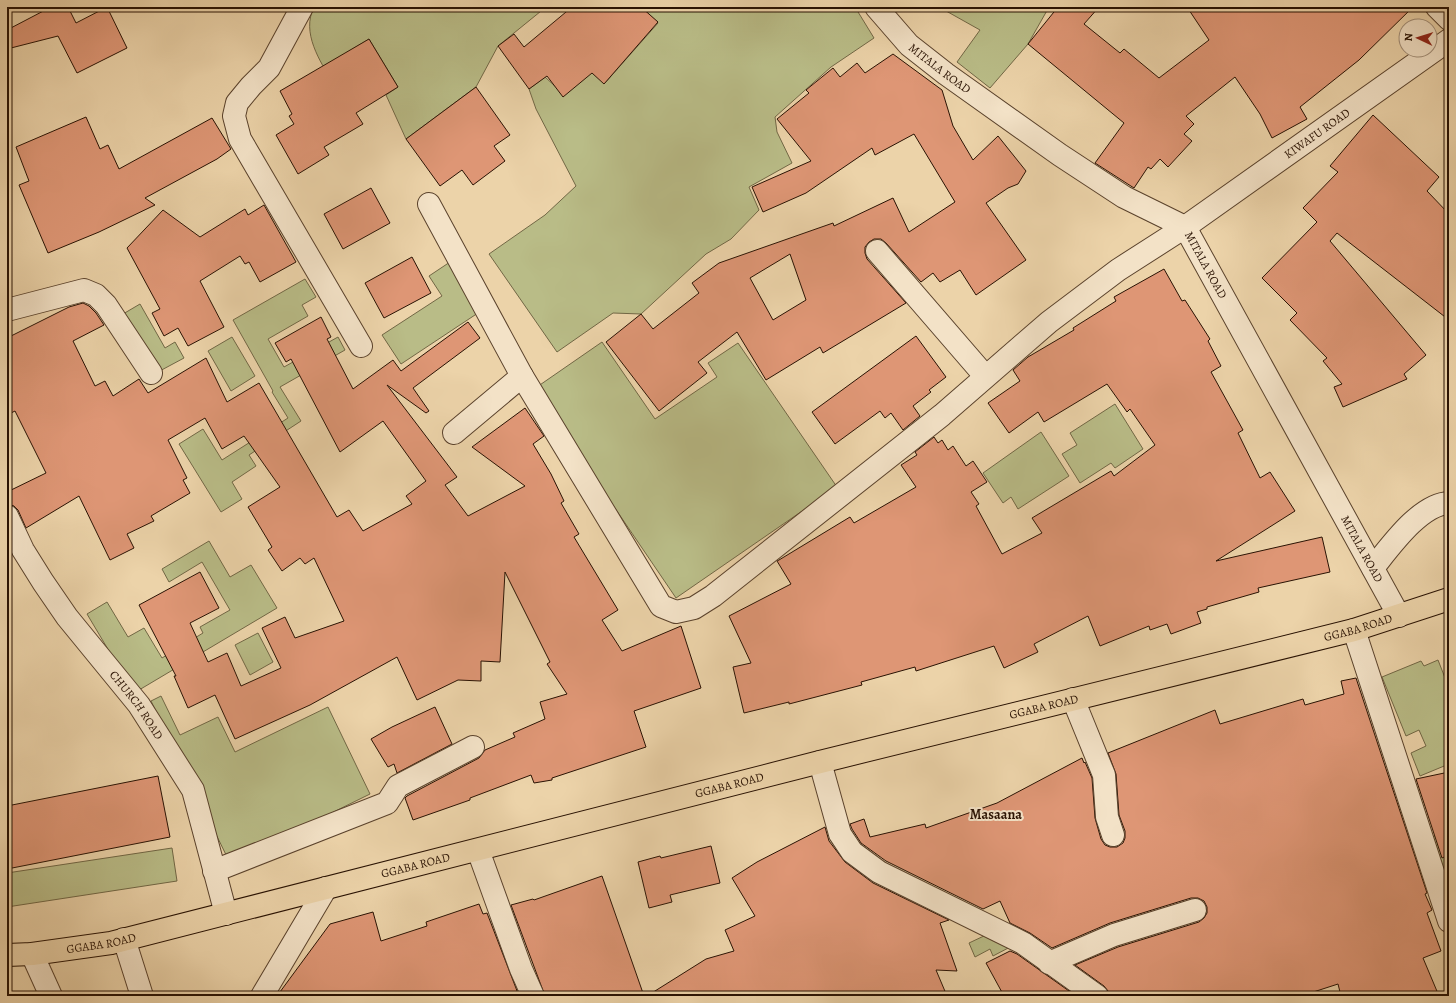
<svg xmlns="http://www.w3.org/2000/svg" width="1456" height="1003" font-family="Alegreya,serif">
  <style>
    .green { fill: #b9bc87; stroke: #716745 }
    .building { fill: #de9675; stroke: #291203; fill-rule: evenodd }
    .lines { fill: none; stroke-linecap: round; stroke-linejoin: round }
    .minor-casing { stroke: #5a422c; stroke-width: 24 }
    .major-casing { stroke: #291203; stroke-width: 24 }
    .minor { stroke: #f3e2c7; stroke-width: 22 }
    .major { stroke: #ecd3a9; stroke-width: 22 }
    .labels { text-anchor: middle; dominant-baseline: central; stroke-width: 4; stroke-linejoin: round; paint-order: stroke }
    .street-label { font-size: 12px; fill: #291203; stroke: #f3e2c7 }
    .quarter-label { font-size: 14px; font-weight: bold; fill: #291203; stroke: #f3e2c7 }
  </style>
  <rect width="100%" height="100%" fill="#ecd3a9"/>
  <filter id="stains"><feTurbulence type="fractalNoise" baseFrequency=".005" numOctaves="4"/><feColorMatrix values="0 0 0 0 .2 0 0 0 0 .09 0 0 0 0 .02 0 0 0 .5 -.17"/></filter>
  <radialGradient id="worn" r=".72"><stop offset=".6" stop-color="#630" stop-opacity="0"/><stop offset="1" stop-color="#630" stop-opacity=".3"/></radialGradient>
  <!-- green -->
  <path class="green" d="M 314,7 L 546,7 L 498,46 L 476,87 L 406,139 L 386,95 L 398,87 L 369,39 L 346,53 L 333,83 C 320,61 301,33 314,7 Z
    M 641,7 L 855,7 L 874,38 L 831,67 L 775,117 L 777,132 L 792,163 L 749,187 L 759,210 L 731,239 L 706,254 L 641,314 L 613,313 L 557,352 L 489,254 L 545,215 L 576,186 L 536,109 L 529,89 L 545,77 L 557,88 L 591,71 L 605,83 L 658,23 Z
    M 939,7 L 1049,7 L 1028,44 L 990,88 L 957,62 L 980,30 Z
    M 450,262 L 481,311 L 401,364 L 382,335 L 442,296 L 429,276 Z
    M 305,279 L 316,297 L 302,305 L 308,316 L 268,339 L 284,367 L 338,337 L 345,350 L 280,387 L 301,421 L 249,455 L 256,466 L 232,482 L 242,499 L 221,512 L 179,444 L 203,429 L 222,460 L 288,418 L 272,392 L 273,391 L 233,320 Z
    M 140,304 L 165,348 L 175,342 L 184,358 L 156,373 L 123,314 Z
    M 232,337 L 255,376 L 231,391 L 208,351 Z
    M 602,342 L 655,419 L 717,377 L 708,363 L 738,343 L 837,487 L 676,598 L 534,389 Z
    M 1115,404 L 1143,449 L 1115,468 L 1111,463 L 1080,483 L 1062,454 L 1077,445 L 1070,433 Z
    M 1041,432 L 1069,476 L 1018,509 L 1011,497 L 1003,503 L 983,473 Z
    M 209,541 L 230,577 L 251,565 L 277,608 L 134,693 L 87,614 L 107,602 L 128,637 L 144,628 L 162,658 L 203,633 L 200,627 L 230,610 L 202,562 L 169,582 L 162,569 Z
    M 258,633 L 273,662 L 250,675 L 235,645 Z
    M 1438,660 L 1449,688 L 1449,764 L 1420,776 L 1411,753 L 1426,746 L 1419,730 L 1406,736 L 1382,677 L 1421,661 L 1424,666 Z
    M 161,696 L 180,735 L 218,717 L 235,752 L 328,707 L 370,794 L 230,863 L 151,701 Z
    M 1443,833 L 1449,851 L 1449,898 L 1429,838 Z
    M 172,848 L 177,881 L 7,907 L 7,873 Z
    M 1003,927 L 1012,946 L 993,956 L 990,949 L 975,957 L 969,943 Z"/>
  <!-- building -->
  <path class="building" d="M 51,7 L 68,7 L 76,23 L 107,7 L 127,48 L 77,73 L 58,36 L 7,49 L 7,30 Z
    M 572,7 L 641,7 L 658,22 L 604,84 L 592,73 L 563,97 L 547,76 L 529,89 L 498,46 L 514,34 L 524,47 Z
    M 1058,7 L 1099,7 L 1084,24 L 1120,53 L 1124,49 L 1159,78 L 1209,40 L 1187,7 L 1413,7 L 1359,60 L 1300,107 L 1307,119 L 1272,138 L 1260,114 L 1235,77 L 1186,116 L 1194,124 L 1184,134 L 1192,141 L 1168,167 L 1160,159 L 1151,169 L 1148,167 L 1134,188 L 1095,163 L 1124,123 L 1028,44 Z
    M 369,39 L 398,87 L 356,113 L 363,124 L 324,147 L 329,155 L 298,174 L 276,135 L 294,124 L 289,116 L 292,114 L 280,91 Z
    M 893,54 L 942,90 L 953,126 L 973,160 L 998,136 L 1026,171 L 1018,184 L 1008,188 L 986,203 L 1026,260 L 976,295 L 960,270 L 940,282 L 933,273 L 921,282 L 886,243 L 881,239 L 874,239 L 869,242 L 865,247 L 865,253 L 867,259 L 906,303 L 823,353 L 820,347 L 766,380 L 737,332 L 698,362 L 707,373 L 659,411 L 606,342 L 641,314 L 653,329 L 699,293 L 692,283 L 719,263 L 833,223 L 834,226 L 893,198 L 909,232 L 955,202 L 914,134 L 875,155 L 872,148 L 806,193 L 763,212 L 752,187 L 811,161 L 777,119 L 809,93 L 806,90 L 833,68 L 840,77 L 857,63 L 865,73 ZM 790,254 L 806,300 L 773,320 L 750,278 Z
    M 476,87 L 510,135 L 494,146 L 505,161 L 473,185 L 462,170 L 440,186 L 406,139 Z
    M 1373,115 L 1439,177 L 1427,191 L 1449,214 L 1449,320 L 1337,233 L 1330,241 L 1426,355 L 1404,374 L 1407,379 L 1343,407 L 1334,387 L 1342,384 L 1323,361 L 1327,358 L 1290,320 L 1297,313 L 1262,278 L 1317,222 L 1303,208 L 1338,172 L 1330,166 Z
    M 86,117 L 100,149 L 108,145 L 119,169 L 212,118 L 231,149 L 217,159 L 145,198 L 155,205 L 99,232 L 48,253 L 19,185 L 29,181 L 16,147 Z
    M 371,188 L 390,223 L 343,249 L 324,214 Z
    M 264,205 L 296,262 L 260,282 L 249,262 L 245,264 L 240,256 L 200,281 L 224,327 L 188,346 L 178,328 L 164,336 L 152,313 L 160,309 L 127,248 L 163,210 L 200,237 L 245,209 L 248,215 Z
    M 412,257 L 431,293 L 384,318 L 365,283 Z
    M 1164,269 L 1182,301 L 1185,300 L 1210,339 L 1208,341 L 1221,366 L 1211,372 L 1243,430 L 1238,433 L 1260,478 L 1270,472 L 1295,511 L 1216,561 L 1322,537 L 1330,572 L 1258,588 L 1259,592 L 1207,607 L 1207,609 L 1197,612 L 1201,623 L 1171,634 L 1167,624 L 1150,630 L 1149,626 L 1100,646 L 1088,616 L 1034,644 L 1038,652 L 1004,668 L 994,646 L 916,671 L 915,667 L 861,682 L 862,685 L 789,704 L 789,702 L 744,713 L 733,667 L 751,663 L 729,616 L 791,584 L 777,561 L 779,560 L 850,517 L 854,523 L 916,487 L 901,465 L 917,455 L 915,452 L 934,437 L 938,443 L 942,440 L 948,450 L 953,446 L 966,466 L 973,461 L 987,482 L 971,492 L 979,504 L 976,506 L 1002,554 L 1042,533 L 1032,518 L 1111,471 L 1114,476 L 1155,445 L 1130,409 L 1127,412 L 1107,384 L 1044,422 L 1038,412 L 1009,433 L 988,403 L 1020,381 L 1013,370 L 1028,357 L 1074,330 L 1073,328 L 1116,301 L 1114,297 Z
    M 83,303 L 89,306 L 96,313 L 104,325 L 73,341 L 95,386 L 105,381 L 113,396 L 139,379 L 148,393 L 206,358 L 227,402 L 259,383 L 337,517 L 349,510 L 363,531 L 412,504 L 406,496 L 426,481 L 383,421 L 340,452 L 291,359 L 286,362 L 275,343 L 321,317 L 331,337 L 327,339 L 353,389 L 393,360 L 401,371 L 468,322 L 480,338 L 413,388 L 429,411 L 426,413 L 387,385 L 457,477 L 445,485 L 468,516 L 525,486 L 472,447 L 525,408 L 544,436 L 533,444 L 551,474 L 564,501 L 561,503 L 579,534 L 574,537 L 618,610 L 602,620 L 622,651 L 681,626 L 701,688 L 634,711 L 646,747 L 552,778 L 552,780 L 534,783 L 531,775 L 470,798 L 470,800 L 413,820 L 405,798 L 407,796 L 479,758 L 485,750 L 515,737 L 513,733 L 545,719 L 540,702 L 567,694 L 547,664 L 550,662 L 505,572 L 500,662 L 481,661 L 481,681 L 458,680 L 417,700 L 397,657 L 310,705 L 235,739 L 215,695 L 188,708 L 174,676 L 176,676 L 139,605 L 200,572 L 219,608 L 190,623 L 208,662 L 227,653 L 241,686 L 281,668 L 262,628 L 285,617 L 295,638 L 344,621 L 314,558 L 305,564 L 300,558 L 282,571 L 268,550 L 272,547 L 248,507 L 280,487 L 244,436 L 222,449 L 205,418 L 168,440 L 187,478 L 183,480 L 190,493 L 151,516 L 154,521 L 127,534 L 134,548 L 110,560 L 79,496 L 26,528 L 18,510 L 14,506 L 8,504 L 7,492 L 46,473 L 15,411 L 7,415 L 7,338 L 69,307 Z
    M 916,336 L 946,377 L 929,390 L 931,392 L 913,406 L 920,416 L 903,430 L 891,413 L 885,418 L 880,411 L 835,444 L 812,412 Z
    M 1356,678 L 1427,893 L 1425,894 L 1432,910 L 1427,913 L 1441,951 L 1423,958 L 1439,996 L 1341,996 L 1338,984 L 1301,996 L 1109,996 L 1108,991 L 1104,986 L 1075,965 L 1118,947 L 1199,922 L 1204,918 L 1207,913 L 1207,907 L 1204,901 L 1198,898 L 1191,898 L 1110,923 L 1052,948 L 1030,933 L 1010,923 L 1000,901 L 983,909 L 886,861 L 861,843 L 852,829 L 850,824 L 864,819 L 870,837 L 925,824 L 926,828 L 997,803 L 1082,758 L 1084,763 L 1085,762 L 1092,778 L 1095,818 L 1101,839 L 1105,845 L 1110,847 L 1117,847 L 1123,843 L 1125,838 L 1125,831 L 1119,815 L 1116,774 L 1108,753 L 1215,710 L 1220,724 L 1303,699 L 1305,705 L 1344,694 L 1341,681 Z
    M 435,707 L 452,744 L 397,773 L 394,764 L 388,767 L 371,739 L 392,727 Z
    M 1449,772 L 1449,855 L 1442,858 L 1416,779 Z
    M 158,776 L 170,837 L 7,869 L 7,806 Z
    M 825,827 L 829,841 L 845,862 L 873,883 L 949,920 L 940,923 L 957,971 L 936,970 L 947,996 L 647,996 L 706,959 L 734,951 L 725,930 L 755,916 L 732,878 L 757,862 Z
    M 711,846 L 720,883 L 670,895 L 672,902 L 649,908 L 638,862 L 660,856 L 661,858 Z
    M 602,876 L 644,996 L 545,996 L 511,905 L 533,899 L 534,900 Z
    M 479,904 L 483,914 L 487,913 L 519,996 L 277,996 L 330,924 L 373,912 L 381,941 L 427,926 L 426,922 Z
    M 1010,951 L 1017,954 L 1076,996 L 1004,996 L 986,963 Z"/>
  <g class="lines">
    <defs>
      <g id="minor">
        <path d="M 302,7 L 269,68 L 251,86 L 237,103 L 234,116 L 240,139 L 361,346"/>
        <path id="s1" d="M 876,7 L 909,45 L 946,74 L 1060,155 L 1124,197 L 1185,227 L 1399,616"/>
        <path d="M 1437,7 L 1449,19"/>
        <path d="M 429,204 L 522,376"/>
        <path d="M 877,251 L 985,376"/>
        <path d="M 7,310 L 84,290 L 96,295 L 106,305 L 151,373"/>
        <path id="s2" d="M 454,433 L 522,376 L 661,606 L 676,612 L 694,608 L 713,596 L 942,415 L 1049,322 L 1118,270 L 1185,227 L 1449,40"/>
        <path id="s3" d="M 7,516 L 23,550 L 43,582 L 67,617 L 139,705 L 193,790 L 226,914"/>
        <path d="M 1373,568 C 1390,547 1420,504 1449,503"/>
        <path d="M 1354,630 L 1449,921"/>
        <path d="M 1073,699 L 1104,775 L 1107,817 L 1113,835"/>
        <path d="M 820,762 L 840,834 L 852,852 L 879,872 L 1023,943 L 1097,996"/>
        <path d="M 478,850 L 521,969 L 533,996"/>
        <path d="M 214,871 L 387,803 L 398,786 L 473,747"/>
        <path d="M 124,939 L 142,996"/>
        <path d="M 32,954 L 51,996"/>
        <path d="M 1049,963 L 1114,935 L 1195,910"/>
        <path d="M 262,996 L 326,888"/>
      </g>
      <g id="major">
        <path id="s4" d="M 7,955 L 32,954 L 111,943 L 820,762 L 1354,630 L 1449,599"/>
      </g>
    </defs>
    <!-- minor casing -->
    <use href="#minor" class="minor-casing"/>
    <!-- major casing -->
    <use href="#major" class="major-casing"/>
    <!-- minor -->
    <use href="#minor" class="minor"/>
    <!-- major -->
    <use href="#major" class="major"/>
  </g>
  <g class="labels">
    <!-- street labels -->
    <g class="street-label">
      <text stroke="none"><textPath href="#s1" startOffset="89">MITALA ROAD</textPath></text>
      <text stroke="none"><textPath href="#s2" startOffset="1176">KIWAFU ROAD</textPath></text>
      <text stroke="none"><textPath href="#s1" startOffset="425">MITALA ROAD</textPath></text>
      <text stroke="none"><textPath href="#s1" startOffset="749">MITALA ROAD</textPath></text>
      <text stroke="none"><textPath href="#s4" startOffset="1391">GGABA ROAD</textPath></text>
      <text stroke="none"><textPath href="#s3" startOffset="230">CHURCH ROAD</textPath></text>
      <text stroke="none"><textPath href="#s4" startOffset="1067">GGABA ROAD</textPath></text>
      <text stroke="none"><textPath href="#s4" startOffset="743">GGABA ROAD</textPath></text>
      <text stroke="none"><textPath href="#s4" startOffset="419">GGABA ROAD</textPath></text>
      <text stroke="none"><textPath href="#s4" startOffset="95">GGABA ROAD</textPath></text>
    </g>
    <!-- quarter labels -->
    <g class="quarter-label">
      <text x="996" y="814">Masaana</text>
    </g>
  </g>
  <!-- margin -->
  <rect width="1456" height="1003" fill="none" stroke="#ecd3a9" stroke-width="24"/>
  <rect x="8" y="8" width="1440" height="987" fill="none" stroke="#291203" stroke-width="2"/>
  <rect x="12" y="12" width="1432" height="979" fill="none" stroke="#291203"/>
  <!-- north arrow -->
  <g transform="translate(1418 38) rotate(274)"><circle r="19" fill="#f3e2c7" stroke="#a28f79"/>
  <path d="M0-3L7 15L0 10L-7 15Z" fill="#8f2418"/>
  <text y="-6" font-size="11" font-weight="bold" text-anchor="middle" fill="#291203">N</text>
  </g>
  <rect width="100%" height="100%" filter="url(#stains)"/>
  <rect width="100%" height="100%" fill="url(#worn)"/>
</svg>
